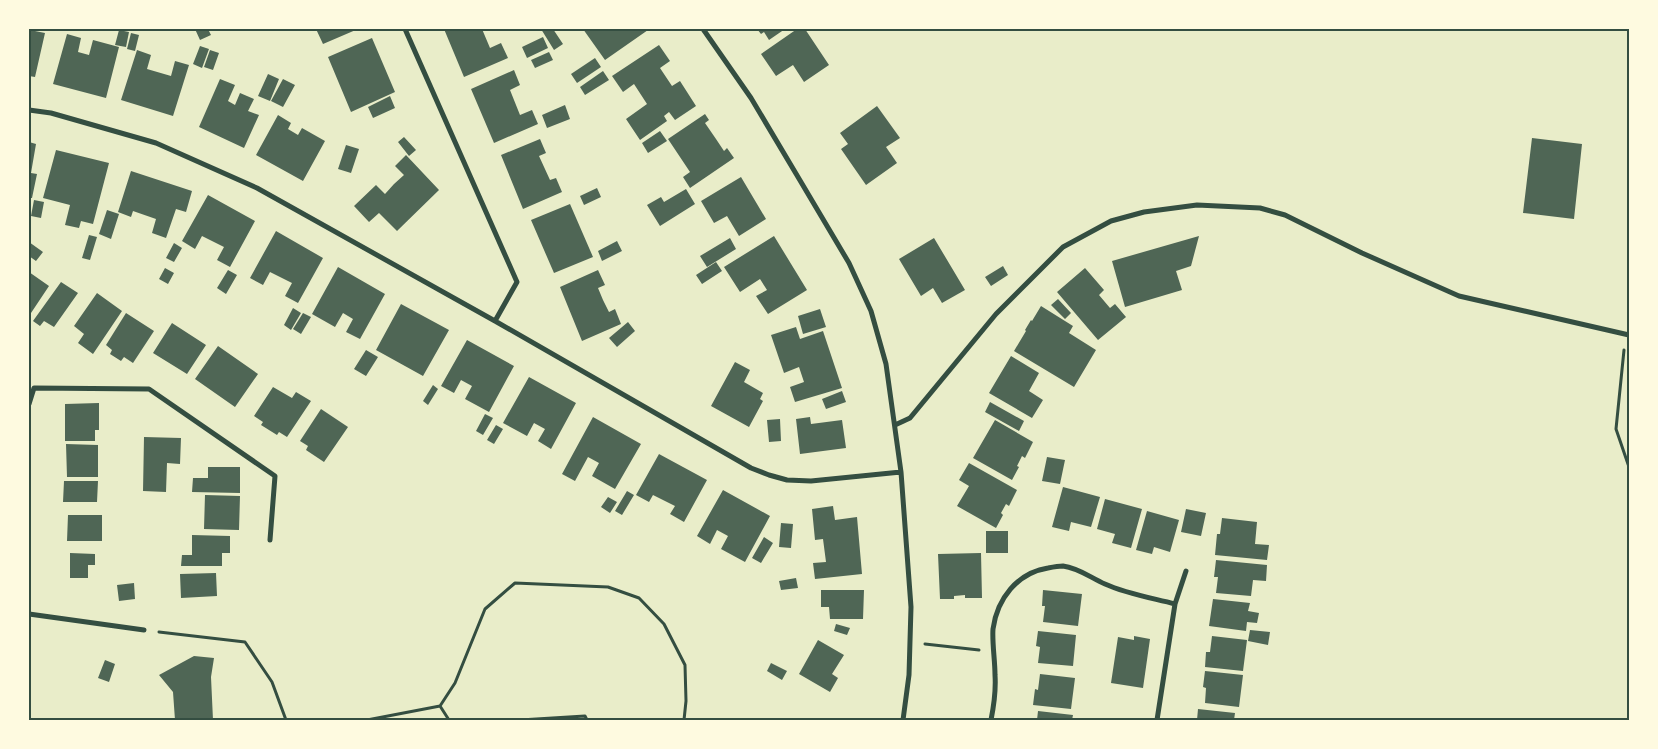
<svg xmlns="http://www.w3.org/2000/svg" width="1658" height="749" font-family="Barlow,sans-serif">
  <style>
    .building { fill: #4f6655 }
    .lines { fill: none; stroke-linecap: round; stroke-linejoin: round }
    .path { stroke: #344e41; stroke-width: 3 }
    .minor { stroke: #344e41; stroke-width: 5 }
    .neatline { fill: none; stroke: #344e41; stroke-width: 2 }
  </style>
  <rect width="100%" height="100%" fill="#e9edc9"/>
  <!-- building -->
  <path class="building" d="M 195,29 L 208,29 L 211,35 L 200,40 Z
    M 316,29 L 358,29 L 323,44 Z
    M 444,29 L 482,29 L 490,48 L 501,43 L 508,58 L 464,77 Z
    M 541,29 L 553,29 L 563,44 L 554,50 Z
    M 583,29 L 647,29 L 648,30 L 605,60 Z
    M 757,29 L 785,29 L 769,40 L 764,32 L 761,34 Z
    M 797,29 L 805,29 L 829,65 L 804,82 L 793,65 L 776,76 L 761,54 Z
    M 30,30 L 45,33 L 35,77 L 29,76 L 29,37 Z
    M 119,30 L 129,32 L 126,47 L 115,45 Z
    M 131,33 L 139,35 L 135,51 L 127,49 Z
    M 67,34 L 81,38 L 78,52 L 89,55 L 93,40 L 119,47 L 106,98 L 53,84 Z
    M 543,37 L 548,48 L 527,58 L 522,47 Z
    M 372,38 L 395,92 L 351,112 L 328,57 Z
    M 659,45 L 670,61 L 660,68 L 672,86 L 680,81 L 696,106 L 675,120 L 669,112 L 664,116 L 667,121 L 640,140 L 626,119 L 647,104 L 634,84 L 623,92 L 612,76 Z
    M 200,46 L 209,49 L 202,68 L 193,64 Z
    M 137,50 L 151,55 L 147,69 L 171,76 L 175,61 L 189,65 L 173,116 L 121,100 Z
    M 210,50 L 219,53 L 213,70 L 204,67 Z
    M 549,52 L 553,60 L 535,68 L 531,60 Z
    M 595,58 L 601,67 L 577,83 L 571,74 Z
    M 514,70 L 520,85 L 510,90 L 520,115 L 532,110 L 538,124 L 494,143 L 471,89 Z
    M 603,71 L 609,80 L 585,95 L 580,87 Z
    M 268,74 L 279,79 L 270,101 L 258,96 Z
    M 220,79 L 235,85 L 228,101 L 235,105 L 240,93 L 254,99 L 248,111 L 259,115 L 244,148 L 199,127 Z
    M 283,79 L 295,85 L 283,107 L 271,101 Z
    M 390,96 L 395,108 L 373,118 L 368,107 Z
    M 565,105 L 570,119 L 547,128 L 542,115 Z
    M 877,106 L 900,138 L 886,147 L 897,163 L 866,185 L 841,149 L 848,144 L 840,133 Z
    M 705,114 L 709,120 L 705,123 L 716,139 L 724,151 L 727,148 L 734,158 L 690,188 L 683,177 L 690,172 L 668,139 Z
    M 278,115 L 291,123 L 288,129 L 298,135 L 302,128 L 325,141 L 303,181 L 256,155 Z
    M 660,131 L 667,141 L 648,153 L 642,143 Z
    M 404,137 L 416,150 L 409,156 L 398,142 Z
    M 1532,138 L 1582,144 L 1574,219 L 1523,213 Z
    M 540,139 L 546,153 L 539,156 L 550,180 L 556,178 L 562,192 L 523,209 L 501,155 Z
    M 29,142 L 36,144 L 31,173 L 37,174 L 32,198 L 29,198 Z
    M 346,145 L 359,149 L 351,173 L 338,169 Z
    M 56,150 L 109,163 L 93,224 L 81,221 L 79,228 L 65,225 L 70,205 L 43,198 Z
    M 406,155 L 439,190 L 397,231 L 379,213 L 369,222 L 354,206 L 376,185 L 385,194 L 394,184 L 404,175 L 395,166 Z
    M 131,171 L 192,191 L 186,212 L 176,209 L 166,238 L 152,233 L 156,219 L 133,211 L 131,217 L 118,212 Z
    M 741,177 L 766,219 L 739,236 L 727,216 L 714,223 L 701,201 Z
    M 597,188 L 601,197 L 584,205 L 580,196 Z
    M 686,189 L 695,204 L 660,226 L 647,205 L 661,197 L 664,202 Z
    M 208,195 L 255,221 L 230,267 L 217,260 L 224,247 L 202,236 L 195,249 L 182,241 Z
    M 34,200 L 44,202 L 41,218 L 31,216 Z
    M 570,204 L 593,257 L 554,273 L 531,220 Z
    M 107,210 L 119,214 L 111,239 L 99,234 Z
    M 276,231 L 323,258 L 298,303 L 285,296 L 292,283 L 270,272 L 263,285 L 250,278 Z
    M 89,235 L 97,237 L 90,260 L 82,258 Z
    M 774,236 L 807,290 L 768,314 L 756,296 L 767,290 L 760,279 L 740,292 L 724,267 Z
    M 1199,236 L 1191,266 L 1176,271 L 1182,290 L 1125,307 L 1112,261 Z
    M 730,238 L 736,249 L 707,267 L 700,256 Z
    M 934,238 L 965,290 L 942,303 L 933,288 L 921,296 L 899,259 Z
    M 617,241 L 622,251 L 602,261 L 598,251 Z
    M 29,242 L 43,252 L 36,261 L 29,256 Z
    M 174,243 L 182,248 L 174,262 L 166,258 Z
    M 716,262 L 722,271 L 702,284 L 696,275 Z
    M 1003,266 L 1008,275 L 991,286 L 985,277 Z
    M 338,267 L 385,294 L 360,339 L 346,332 L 353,319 L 343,313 L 335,327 L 312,314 Z
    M 165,268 L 174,273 L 168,284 L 159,279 Z
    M 1085,268 L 1104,290 L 1099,295 L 1110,308 L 1115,304 L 1126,317 L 1098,340 L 1057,292 Z
    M 228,270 L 237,275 L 226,294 L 217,288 Z
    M 598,270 L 605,285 L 598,288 L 603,300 L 609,312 L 615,309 L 621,324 L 582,341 L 560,287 Z
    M 29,272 L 49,286 L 29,316 Z
    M 61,282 L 78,293 L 54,327 L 44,321 L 40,326 L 33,321 Z
    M 97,293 L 122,311 L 93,354 L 78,343 L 84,334 L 74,326 Z
    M 1058,299 L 1071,313 L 1065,319 L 1051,305 Z
    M 401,304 L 449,330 L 423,376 L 376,350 Z
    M 1041,306 L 1073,326 L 1069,333 L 1096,350 L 1074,387 L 1014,351 L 1026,331 L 1025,330 L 1031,320 L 1032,321 Z
    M 293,308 L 301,313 L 291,330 L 284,325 Z
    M 820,309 L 826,327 L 803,334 L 798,316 Z
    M 126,313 L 154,331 L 133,363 L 124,357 L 121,361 L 110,354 L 112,350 L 106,345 Z
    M 303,313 L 311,317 L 301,334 L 293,329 Z
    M 628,322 L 635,331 L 617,347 L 609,338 Z
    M 172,323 L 206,345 L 187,374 L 153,353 Z
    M 796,327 L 800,339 L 823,331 L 842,388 L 795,402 L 790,387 L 804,382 L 799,367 L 784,373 L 771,335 Z
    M 467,340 L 514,366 L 489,412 L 465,399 L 472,386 L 461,380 L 454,393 L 441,386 Z
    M 218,346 L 258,374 L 235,407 L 195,379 Z
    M 366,350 L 378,357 L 366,376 L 354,369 Z
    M 1011,356 L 1039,373 L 1029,391 L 1043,400 L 1032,418 L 989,393 Z
    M 735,362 L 750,370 L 744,382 L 763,393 L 760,399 L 763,401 L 749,427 L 711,406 Z
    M 529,377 L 576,403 L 551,449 L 538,441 L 545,429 L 534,423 L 527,436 L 503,423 Z
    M 433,385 L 438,389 L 428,405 L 423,401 Z
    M 273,387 L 292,398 L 296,392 L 311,401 L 287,437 L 279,432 L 277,435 L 261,425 L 263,422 L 254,416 Z
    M 842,391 L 846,402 L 826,409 L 822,399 Z
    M 990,402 L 1024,421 L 1019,431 L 985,412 Z
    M 99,403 L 99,430 L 95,430 L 95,441 L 65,441 L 65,404 Z
    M 321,409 L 348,427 L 324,462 L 306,450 L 308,446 L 300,441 Z
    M 485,414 L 493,418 L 483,435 L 476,431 Z
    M 593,417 L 641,444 L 615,489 L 592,476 L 599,463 L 588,457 L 575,481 L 562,474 Z
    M 810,417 L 811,424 L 842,420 L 846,448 L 800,454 L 796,419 Z
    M 780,419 L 781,441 L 769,442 L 767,420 Z
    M 995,420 L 1033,442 L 1025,458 L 1022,456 L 1017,466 L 1019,467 L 1012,480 L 973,458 Z
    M 496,425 L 503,429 L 494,444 L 487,440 Z
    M 144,437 L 181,438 L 180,464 L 167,463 L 166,492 L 143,491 Z
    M 66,444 L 98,445 L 98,477 L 67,477 Z
    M 659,454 L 707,480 L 684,522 L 670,514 L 675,506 L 653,495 L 649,502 L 636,495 Z
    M 1047,457 L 1065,460 L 1060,484 L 1042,481 Z
    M 969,463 L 1017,490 L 1009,506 L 1006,504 L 1001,513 L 1003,515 L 996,528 L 957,506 L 969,486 L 959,480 Z
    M 208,467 L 240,467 L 240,493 L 192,492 L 193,478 L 208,478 Z
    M 64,481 L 98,481 L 97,502 L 63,502 Z
    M 1063,487 L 1100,497 L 1091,527 L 1071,522 L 1069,531 L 1052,527 Z
    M 723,490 L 770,516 L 745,562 L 721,549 L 728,536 L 717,530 L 710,544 L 697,536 Z
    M 627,491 L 634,495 L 622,515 L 615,511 Z
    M 205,495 L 240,496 L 239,530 L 204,529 Z
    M 608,497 L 617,502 L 610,513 L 601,507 Z
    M 1105,499 L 1142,509 L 1131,548 L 1112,543 L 1115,534 L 1097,529 Z
    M 833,506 L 835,520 L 857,517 L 862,574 L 815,579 L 813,563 L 826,562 L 823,539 L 815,540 L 812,509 Z
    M 1186,509 L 1206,513 L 1201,536 L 1181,532 Z
    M 1147,511 L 1179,520 L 1170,552 L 1154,547 L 1152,554 L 1136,550 Z
    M 68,515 L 102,515 L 102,541 L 67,541 Z
    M 1222,518 L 1257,522 L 1255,544 L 1269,545 L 1267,560 L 1215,555 L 1217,534 L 1220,534 Z
    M 781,523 L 793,524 L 791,548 L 779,547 Z
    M 986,531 L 1008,531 L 1008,553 L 986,553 Z
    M 192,535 L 230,536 L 230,553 L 222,553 L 222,566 L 181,566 L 182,555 L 192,555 Z
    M 764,537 L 773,543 L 761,563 L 752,558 Z
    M 70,553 L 95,554 L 95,565 L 88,565 L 88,578 L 70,578 Z
    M 981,553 L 982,598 L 965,598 L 965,595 L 954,596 L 954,599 L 940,599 L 938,554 Z
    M 1216,560 L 1267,565 L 1266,581 L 1253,580 L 1251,596 L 1216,593 L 1218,577 L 1214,577 Z
    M 216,573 L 217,596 L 181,598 L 180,574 Z
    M 796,578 L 798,588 L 781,590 L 779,581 Z
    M 134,583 L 135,599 L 119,601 L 117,585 Z
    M 821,590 L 864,590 L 863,619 L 830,619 L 829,607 L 821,607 Z
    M 1043,590 L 1082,594 L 1078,626 L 1043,622 L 1045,606 L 1042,606 Z
    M 1213,599 L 1250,603 L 1248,611 L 1259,613 L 1257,623 L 1247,622 L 1246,631 L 1209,626 Z
    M 836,624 L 850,628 L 847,635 L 834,631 Z
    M 1250,630 L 1270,632 L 1268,645 L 1248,641 Z
    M 1038,631 L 1076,635 L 1073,666 L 1038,663 L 1040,647 L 1036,646 Z
    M 1134,636 L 1150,639 L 1143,688 L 1111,683 L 1118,637 L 1134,640 Z
    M 1212,636 L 1247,640 L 1243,671 L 1205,667 L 1206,652 L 1210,652 Z
    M 818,640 L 844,655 L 832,674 L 838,678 L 830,692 L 799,674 Z
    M 194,656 L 214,658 L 211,677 L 213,720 L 175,720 L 173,692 L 159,675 Z
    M 105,660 L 115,664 L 109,682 L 98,678 Z
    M 771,663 L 787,671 L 782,680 L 767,671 Z
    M 1205,671 L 1243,675 L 1239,707 L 1205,703 L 1206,688 L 1203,687 Z
    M 1040,674 L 1075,678 L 1071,709 L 1033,705 L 1035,689 L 1038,690 Z
    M 1198,709 L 1235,713 L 1234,720 L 1197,720 Z
    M 1038,711 L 1073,715 L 1072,720 L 1037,720 Z"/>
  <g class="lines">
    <!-- path -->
    <path class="path" d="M 1624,350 L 1616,429 L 1629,467
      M 159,632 L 245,642 L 272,682 L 286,720
      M 925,644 L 979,650
      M 440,706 L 449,720
      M 367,720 L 440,706 L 455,683 L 485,609 L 515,583 L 608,587 L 639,598 L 664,624 L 685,665 L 686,701 L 684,720
      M 520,720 L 585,716 L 587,720"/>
    <!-- minor -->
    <path class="minor" d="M 405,29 L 517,282 L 495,321
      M 703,29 L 751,98 L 798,177 L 849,263 L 871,311 L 886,364 L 901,472 L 911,607 L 909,675 L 903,720
      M 29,110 L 51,113 L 156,143 L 257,188 L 495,321 L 751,468 L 769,475 L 787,480 L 811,481 L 901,472
      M 29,404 L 34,388 L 149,389 L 275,476 L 270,540
      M 895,425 L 910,418 L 996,314 L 1063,247 L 1111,221 L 1144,212 L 1197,205 L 1260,208 L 1285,215 L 1362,253 L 1459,296 L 1629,335
      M 29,614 L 144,630
      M 991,720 C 994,705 996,690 995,675 C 995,660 992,643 993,629 C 997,599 1017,573 1048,568 C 1053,567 1058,566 1063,566 C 1079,568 1091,578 1105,584 C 1127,594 1152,598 1175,604
      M 1157,720 L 1175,604 L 1186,571"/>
  </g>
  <!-- border -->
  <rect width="1658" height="749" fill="none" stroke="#fefae0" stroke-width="60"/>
  <rect x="30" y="30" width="1598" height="689" class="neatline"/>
</svg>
